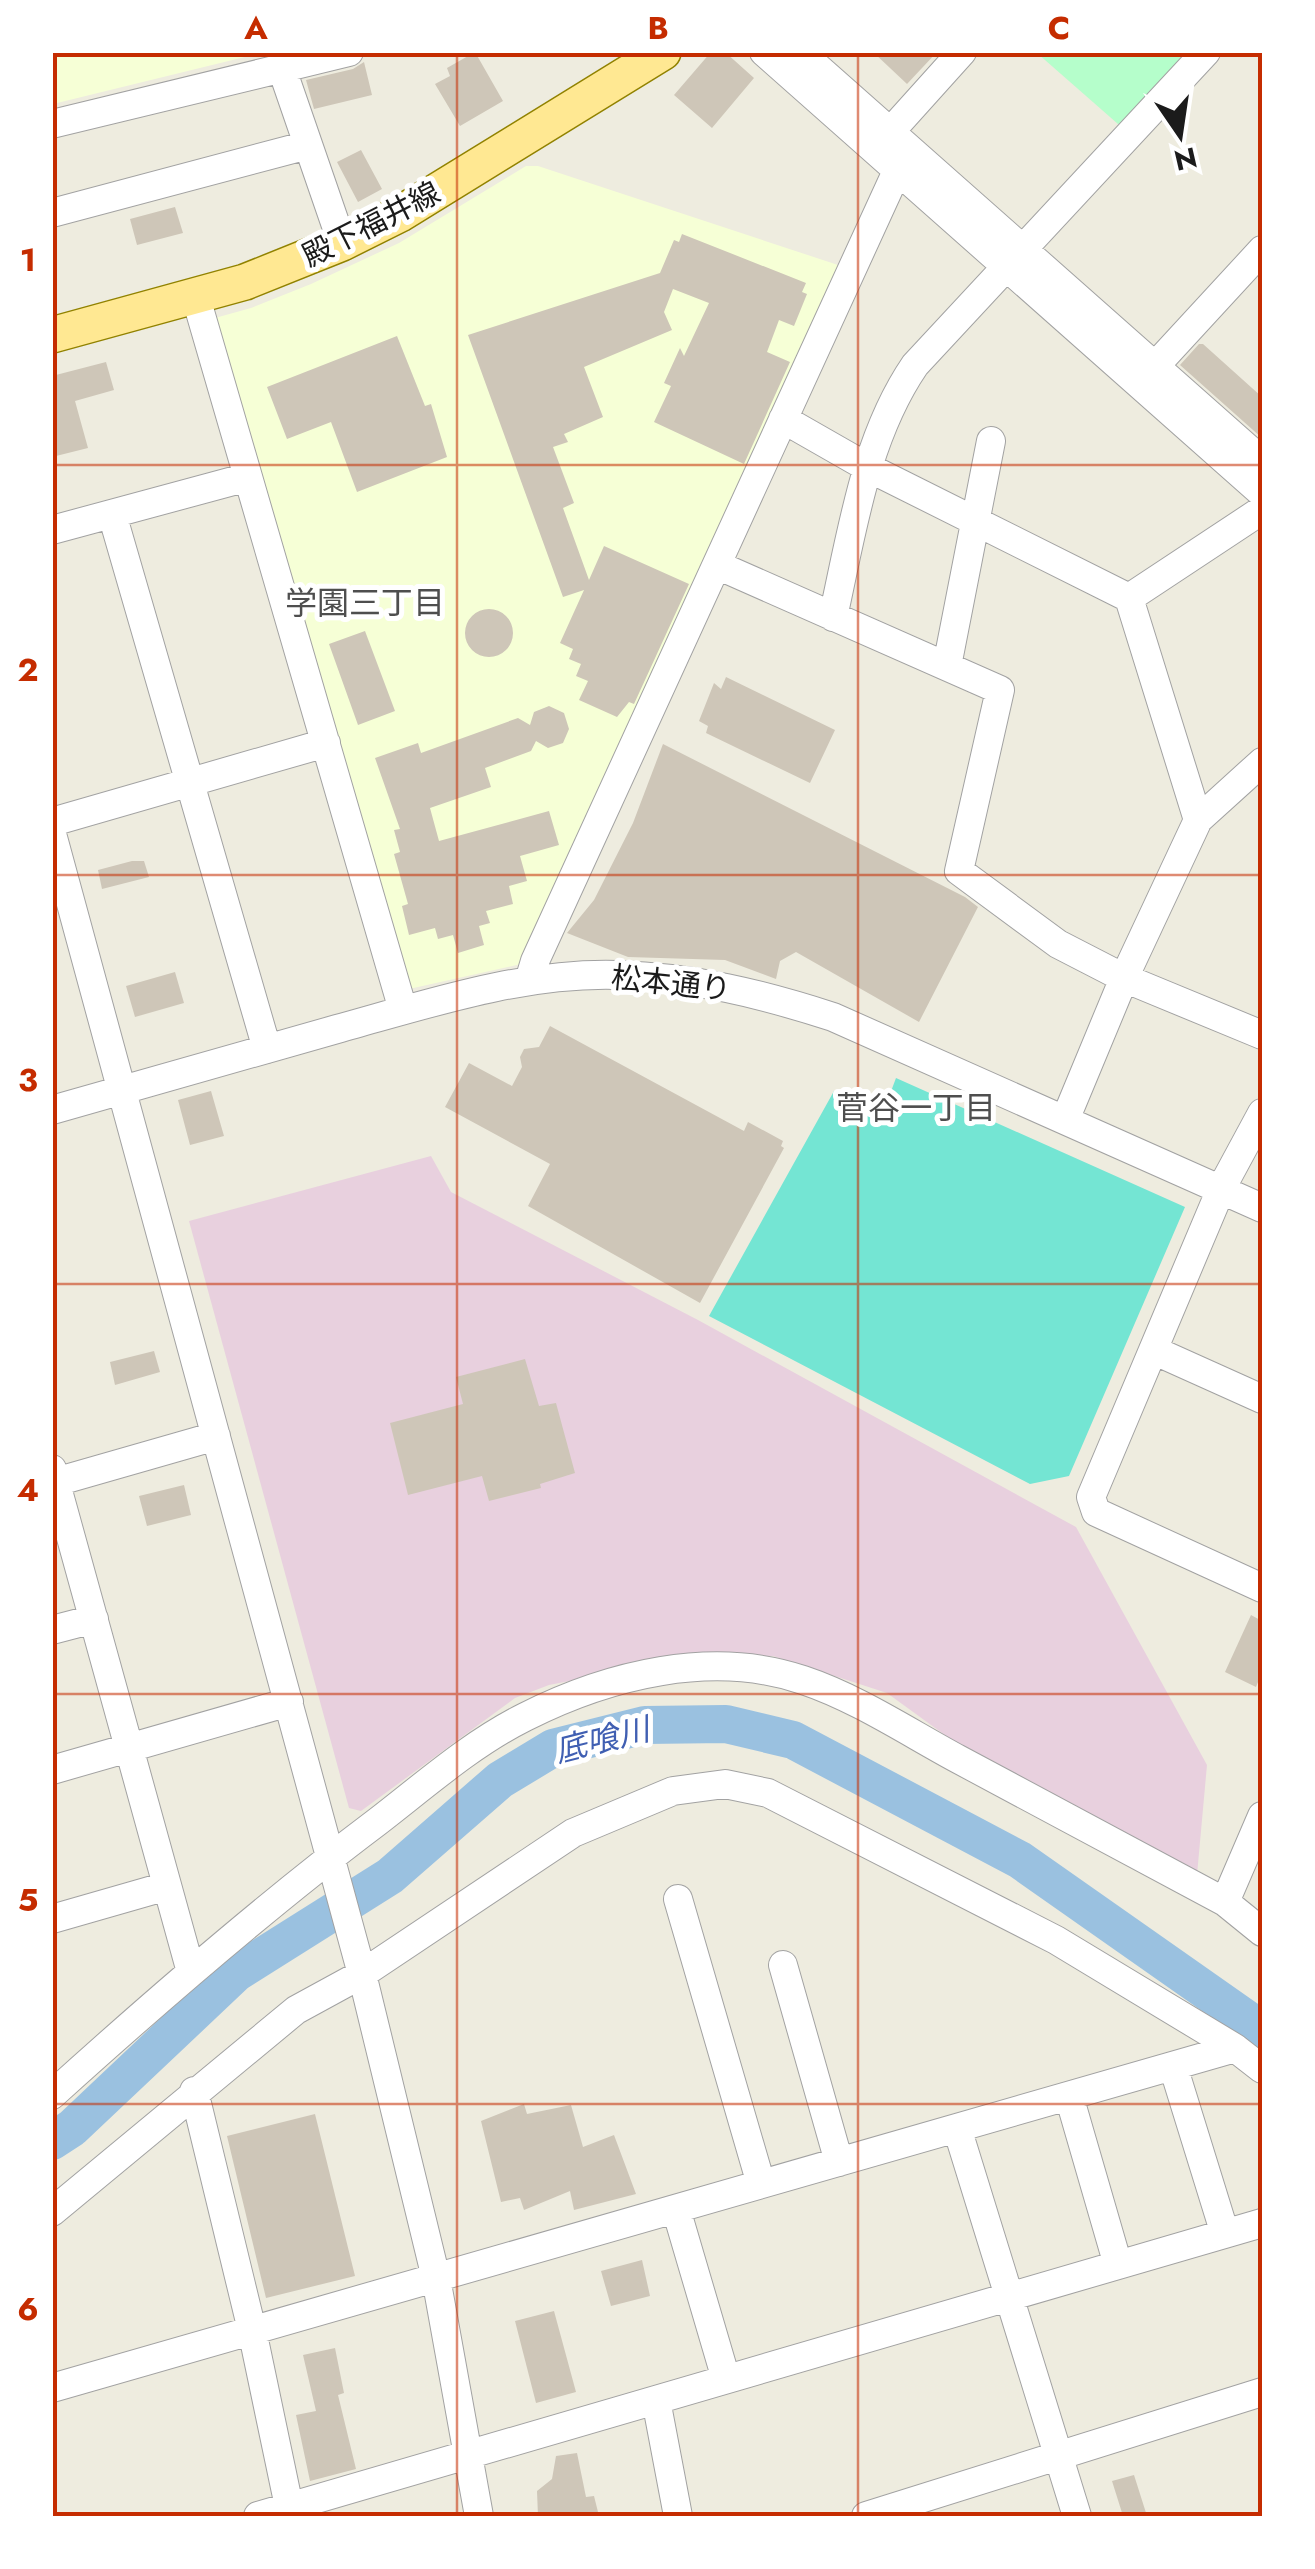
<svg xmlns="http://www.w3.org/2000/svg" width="1315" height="2569" font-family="Jost,'Noto Sans JP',sans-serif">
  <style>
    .industrial { fill: #e8d0de }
    .education { fill: #f6ffd6 }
    .park { fill: #b5fecb }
    .pitch { fill: #74e5d3 }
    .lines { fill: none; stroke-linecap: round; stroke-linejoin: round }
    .river { stroke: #9ac1e0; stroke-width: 38 }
    .building { fill: #cec6b8 }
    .minor-casing { stroke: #a2a2a2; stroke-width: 30 }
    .major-casing { stroke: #918200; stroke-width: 38 }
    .minor { stroke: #fff; stroke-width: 28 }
    .major { stroke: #ffe892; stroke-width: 35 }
    .grid { fill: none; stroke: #c52c00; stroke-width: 2.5; stroke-opacity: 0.55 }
    .labels { text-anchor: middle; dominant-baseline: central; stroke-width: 10; stroke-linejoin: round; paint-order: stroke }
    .street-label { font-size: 30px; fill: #1b1b1b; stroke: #fff }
    .neighbourhood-label { font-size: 32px; fill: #4e4e4e; stroke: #fff }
    .water-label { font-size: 32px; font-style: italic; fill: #405fb2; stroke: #fff }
    .neatline { fill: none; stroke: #c52c00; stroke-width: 4 }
    .grid-label { font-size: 32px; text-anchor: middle; font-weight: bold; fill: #c52c00 }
  </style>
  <rect width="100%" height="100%" fill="#eeecdf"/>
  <!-- industrial -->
  <path class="industrial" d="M 431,1156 L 451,1192 L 698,1320 L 1076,1527 L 1207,1765 L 1197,1875 L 953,1741 L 887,1693 L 773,1656 L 731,1656 L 647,1666 L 549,1685 L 515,1698 L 361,1811 L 349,1808 L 189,1221 Z"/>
  <!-- education -->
  <path class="education" d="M 53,52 L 261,52 L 261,53 L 53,104 Z
    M 526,166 L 538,166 L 838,265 L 843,275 L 521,964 L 409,989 L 215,318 L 251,308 L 311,284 L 399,243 Z"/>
  <!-- park -->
  <path class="park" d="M 1037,53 L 1192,53 L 1128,122 L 1118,124 Z"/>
  <!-- pitch -->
  <path class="pitch" d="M 896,1078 L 1185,1207 L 1069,1476 L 1030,1484 L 709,1316 L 834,1091 L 884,1110 Z"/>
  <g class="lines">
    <!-- river -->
    <path class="river" d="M 52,2141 L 72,2128 L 236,1973 L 390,1876 L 500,1780 L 553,1748 L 645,1725 L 726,1724 L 793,1740 L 1020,1860 L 1262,2030"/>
  </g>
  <!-- building -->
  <path class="building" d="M 475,52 L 503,101 L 460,126 L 435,84 L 450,76 L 447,68 Z
    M 711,52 L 725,52 L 754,78 L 712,128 L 674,95 Z
    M 873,52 L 937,52 L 907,84 Z
    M 364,62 L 372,95 L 314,109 L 306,80 L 353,69 Z
    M 361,150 L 382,189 L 358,202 L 337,162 Z
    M 175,207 L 183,233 L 137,245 L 130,219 Z
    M 682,234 L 806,283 L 802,292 L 807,294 L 794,326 L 779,320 L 767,352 L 790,362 L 744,464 L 654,422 L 671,386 L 664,383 L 680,348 L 684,356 L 709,303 L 673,289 L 664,312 L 672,330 L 584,367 L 603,417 L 564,434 L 568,442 L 553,447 L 574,503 L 563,508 L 589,580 L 604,546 L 689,584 L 634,704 L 629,702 L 617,717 L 579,700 L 588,681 L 576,676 L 581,664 L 569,659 L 573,649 L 560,643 L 584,590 L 563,597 L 468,335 L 660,273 L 674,240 L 679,242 Z
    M 397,336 L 425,406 L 431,404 L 447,457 L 357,492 L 331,422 L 287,439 L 267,387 Z
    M 1199,344 L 1203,344 L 1262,397 L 1262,438 L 1180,365 Z
    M 106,362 L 114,390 L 75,401 L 88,448 L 52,457 L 52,376 Z
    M465 633a24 24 0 1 1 48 0a24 24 0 1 1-48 0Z
    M 365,631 L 395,711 L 358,725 L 329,644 Z
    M 726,677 L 835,730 L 810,783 L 706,733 L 708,726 L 699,721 L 714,683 L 721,689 Z
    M 549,706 L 564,713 L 569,729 L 563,743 L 548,748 L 536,741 L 531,751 L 485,768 L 491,787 L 430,808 L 439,841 L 549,811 L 559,845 L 520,856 L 527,881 L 509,886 L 513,904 L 486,911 L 490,923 L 479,926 L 484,945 L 458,953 L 453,935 L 438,939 L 435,928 L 409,935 L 402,906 L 408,904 L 394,854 L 400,852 L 394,830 L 400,829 L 375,758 L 418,743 L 421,753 L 518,718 L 530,725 L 534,712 Z
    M 663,744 L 965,897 L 978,907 L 919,1022 L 796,952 L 780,961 L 776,979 L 725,960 L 628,957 L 567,933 L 594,900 L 633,823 Z
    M 132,861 L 144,861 L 149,877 L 102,889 L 98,870 Z
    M 175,972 L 184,1003 L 135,1017 L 126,986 Z
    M 550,1026 L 744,1131 L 748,1122 L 783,1141 L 781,1146 L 784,1148 L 700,1303 L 528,1206 L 550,1164 L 445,1107 L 469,1063 L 512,1086 L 522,1067 L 520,1057 L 524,1049 L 539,1047 Z
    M 211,1091 L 224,1136 L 190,1145 L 178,1100 Z
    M 154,1351 L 160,1372 L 115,1385 L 110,1362 Z
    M 525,1359 L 539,1406 L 556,1403 L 575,1473 L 540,1484 L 541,1488 L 489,1501 L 482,1476 L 408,1495 L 390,1423 L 463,1404 L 456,1377 Z
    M 184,1485 L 191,1515 L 147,1526 L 139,1496 Z
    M 1251,1615 L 1262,1621 L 1262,1672 L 1256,1687 L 1225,1672 Z
    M 524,2104 L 527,2114 L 571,2105 L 583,2147 L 614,2135 L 636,2194 L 574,2210 L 570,2191 L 524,2210 L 520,2198 L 501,2202 L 481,2121 Z
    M 315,2114 L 355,2276 L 266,2298 L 227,2136 Z
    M 642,2260 L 650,2296 L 611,2306 L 601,2271 Z
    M 554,2311 L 576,2392 L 536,2403 L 515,2321 Z
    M 335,2348 L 344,2393 L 338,2395 L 356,2469 L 310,2481 L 296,2415 L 316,2411 L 303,2355 Z
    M 577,2453 L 586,2497 L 594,2496 L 599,2516 L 538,2516 L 537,2491 L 552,2479 L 556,2456 Z
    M 1134,2475 L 1147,2516 L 1123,2516 L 1112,2481 Z"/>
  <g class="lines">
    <defs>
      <path id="minor" d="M 764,52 L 1262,493
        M 800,52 L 1262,461
        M 283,54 L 282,69 L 342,243
        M 52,124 L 349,52
        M 890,132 L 962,52
        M 52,213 L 308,145
        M 196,298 L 403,1010
        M 1156,365 L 1262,250
        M 783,419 L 867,467 L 1129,598 L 1198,820
        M 112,514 L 267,1049
        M 52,530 L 248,477
        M 717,565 L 1000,690 L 959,871 L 1058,944 L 1124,978 L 1262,1035
        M 1129,598 L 1262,510
        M 833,617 C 852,532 865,438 915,365 L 1206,52
        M 947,666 L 991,441
        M 52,822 L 326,743
        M 52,834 L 362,1974 L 436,2278 L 479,2516
        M 529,981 L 535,961 L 897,171
        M 52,1110 C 147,1083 242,1056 337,1029 C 428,1004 522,972 618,975 C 693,977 762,994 833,1017 L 1262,1208
        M 1262,1113 L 1221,1189 L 1091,1497 L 1096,1512 L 1262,1588
        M 1065,1120 L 1124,978 L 1198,820 L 1262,762
        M 1153,1350 L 1262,1399
        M 52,1469 L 191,1972
        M 52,1483 L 216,1436
        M 52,1630 L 94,1619
        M 52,1770 L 289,1702
        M 678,1899 L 761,2184
        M 1225,1902 L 1262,1816
        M 52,1919 L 167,1886
        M 783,1965 L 839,2162
        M 1173,2066 L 1225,2234
        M 194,2091 L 252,2330 L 291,2516
        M 52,2095 C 157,2000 264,1907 377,1822 C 425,1785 471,1744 525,1717 C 608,1675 712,1649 803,1680 C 857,1698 908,1732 958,1759 C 1047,1806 1136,1854 1225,1902 L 1262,1932
        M 1069,2096 L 1118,2265
        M 957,2128 L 1077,2516
        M 676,2209 L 726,2379
        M 52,2212 L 296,2010 L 362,1974 L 573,1833 L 673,1791 L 725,1784 L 768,1793 L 1056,1940 L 1235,2048 L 1262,2069
        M 52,2388 L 1235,2048
        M 656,2400 L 678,2516
        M 258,2516 L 1262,2223
        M 866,2516 L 1262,2392"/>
      <path id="major" d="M 52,335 L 245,282 L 342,243 L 400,214 L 663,52"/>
    </defs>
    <!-- minor casing -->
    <use href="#minor" class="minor-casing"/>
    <!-- major casing -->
    <use href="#major" class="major-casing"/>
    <!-- minor -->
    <use href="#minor" class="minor"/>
    <!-- major -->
    <use href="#major" class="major"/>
  </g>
  <!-- grid -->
  <path class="grid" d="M 457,52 L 457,2516M 858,52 L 858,2516M 52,465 L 1262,465M 52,875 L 1262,875M 52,1284 L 1262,1284M 52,1694 L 1262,1694M 52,2104 L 1262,2104"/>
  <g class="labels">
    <!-- street labels -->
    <g class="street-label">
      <text transform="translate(371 224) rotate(-27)">殿下福井線</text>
      <text transform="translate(671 983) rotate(6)">松本通り</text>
    </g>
    <!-- neighbourhood labels -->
    <g class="neighbourhood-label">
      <text x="365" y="603">学園三丁目</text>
      <text x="916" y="1108">菅谷一丁目</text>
    </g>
    <!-- water labels -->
    <g class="water-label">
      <text transform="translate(602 1740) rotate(-14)">底喰川</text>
    </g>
  </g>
  <!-- border -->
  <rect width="1315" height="2569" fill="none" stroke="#ffffff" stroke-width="110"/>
  <!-- north arrow -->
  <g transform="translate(1180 135) rotate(167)" stroke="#ffffff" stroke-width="8" paint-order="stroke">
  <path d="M0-8L18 38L0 25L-18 38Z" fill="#1b1b1b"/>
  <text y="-15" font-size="28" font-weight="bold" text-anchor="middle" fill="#1b1b1b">N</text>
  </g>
  <rect x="55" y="55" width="1205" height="2459" class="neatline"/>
  <g class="grid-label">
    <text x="256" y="39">A</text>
    <text x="658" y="39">B</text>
    <text x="1059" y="39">C</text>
    <text x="28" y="271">1</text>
    <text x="28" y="681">2</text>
    <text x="28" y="1091">3</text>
    <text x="28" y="1501">4</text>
    <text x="28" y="1911">5</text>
    <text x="28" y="2320">6</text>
  </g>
</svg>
